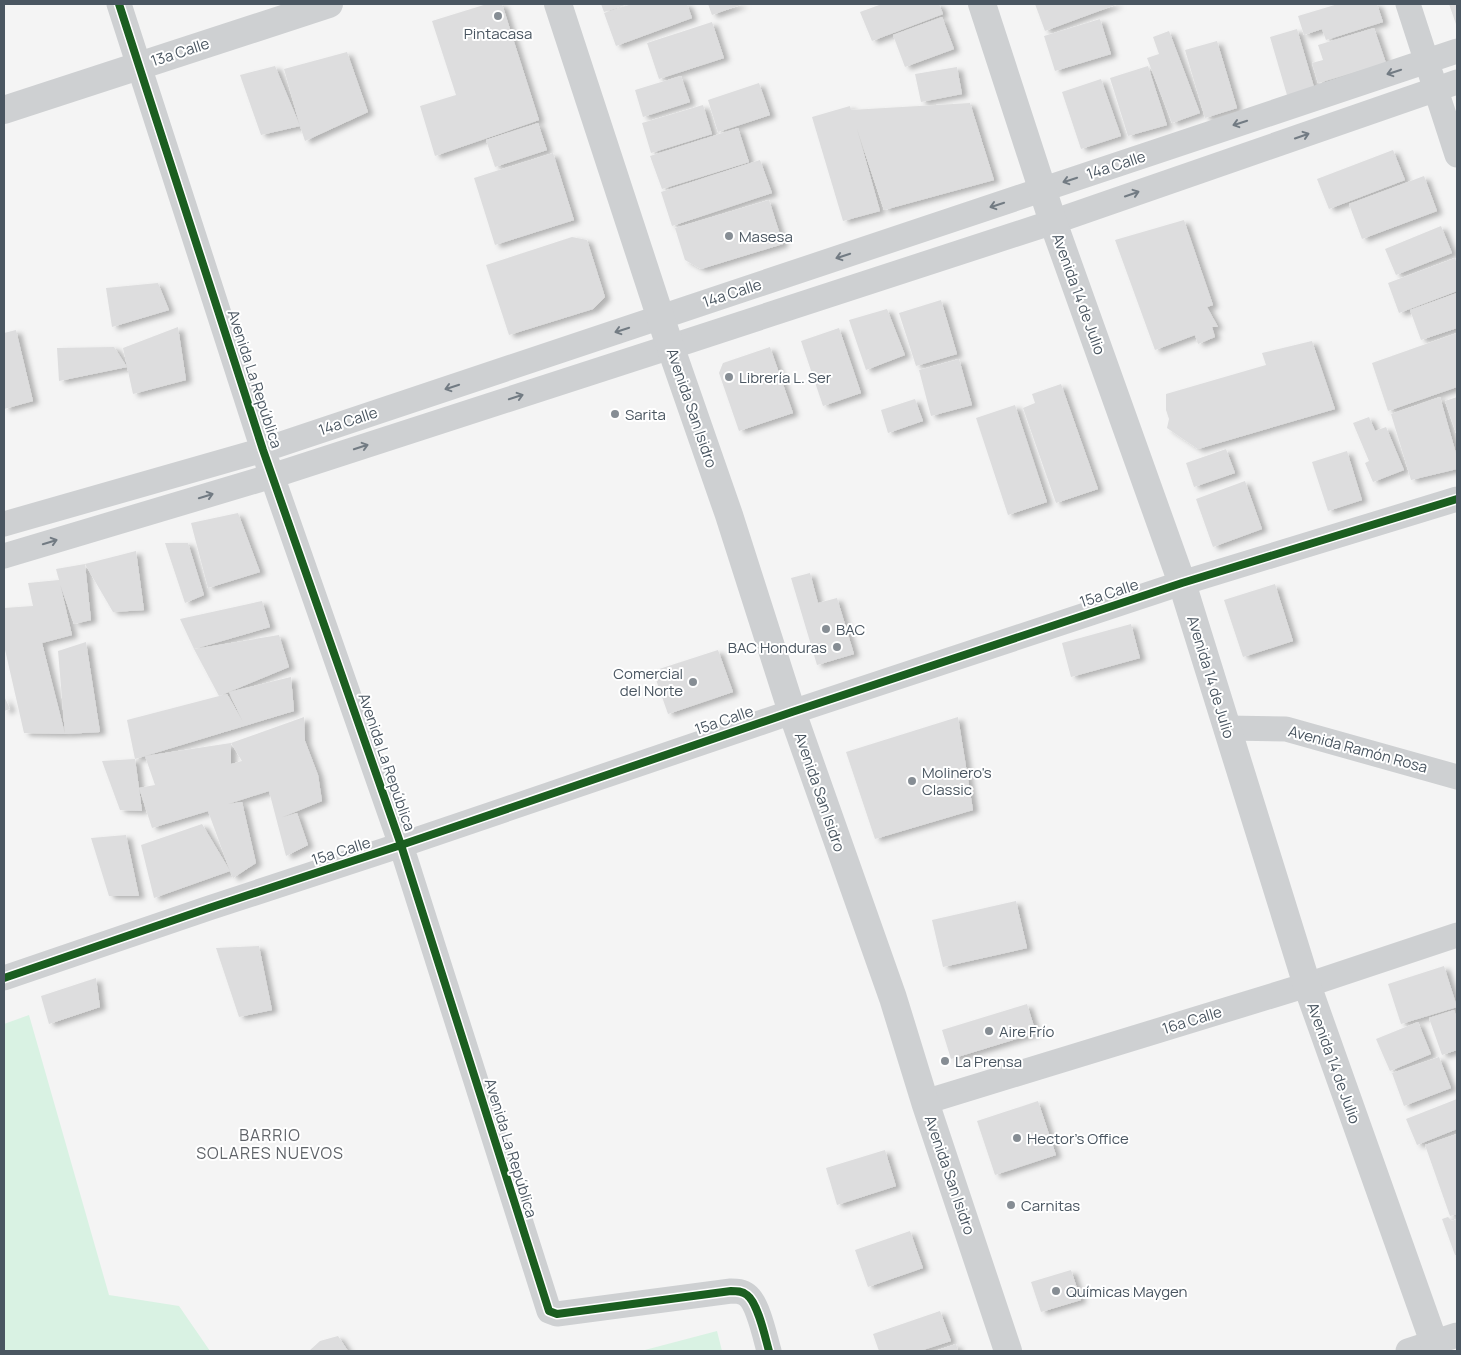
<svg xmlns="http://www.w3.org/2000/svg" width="1461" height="1355" font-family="Manrope,sans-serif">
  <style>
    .green { fill: #d9f2e3 }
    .building { fill: #ddddde; filter: url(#shadow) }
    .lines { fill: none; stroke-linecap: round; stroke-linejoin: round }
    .minor { stroke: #ced0d2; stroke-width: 25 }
    .tertiary { stroke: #ced0d2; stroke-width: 28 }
    .cycleway-casing { stroke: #fff; stroke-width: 11 }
    .cycleway { stroke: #1b5e20; stroke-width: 8 }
    .oneway { stroke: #727b83 }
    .poi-dot { fill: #868d94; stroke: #fff; stroke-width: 2 }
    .labels { text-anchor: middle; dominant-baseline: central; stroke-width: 4; stroke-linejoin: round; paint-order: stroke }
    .poi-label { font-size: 15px; fill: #4a5661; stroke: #fff; text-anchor: start }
    .street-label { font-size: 15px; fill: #4a5661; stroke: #fff }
    .neighbourhood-label { font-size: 16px; letter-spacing: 1px; fill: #5f6368; stroke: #fff }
  </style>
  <defs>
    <filter id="shadow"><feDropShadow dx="5.5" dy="3" stdDeviation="2.5" flood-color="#0004"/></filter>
  </defs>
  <rect width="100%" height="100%" fill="#f4f4f4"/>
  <!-- green -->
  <path class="green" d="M 29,1015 L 109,1295 L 179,1306 L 210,1351 L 4,1351 L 4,1024 Z
    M 717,1331 L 722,1351 L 641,1351 Z"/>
  <!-- building -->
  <path class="building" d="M 487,4 L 502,4 L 539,120 L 435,156 L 420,106 L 456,95 L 432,21 Z
    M 601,4 L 628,4 L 604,12 Z
    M 632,4 L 687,4 L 692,18 L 616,46 L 604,13 Z
    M 708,4 L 743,4 L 712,15 Z
    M 882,4 L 939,4 L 943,14 L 872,41 L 860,12 Z
    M 1035,4 L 1118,4 L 1045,31 Z
    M 1338,4 L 1377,4 L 1383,22 L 1326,40 L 1322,29 L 1304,35 L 1298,16 Z
    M 1449,4 L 1457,4 L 1457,27 Z
    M 942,17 L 954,49 L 905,67 L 893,35 Z
    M 1100,19 L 1111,54 L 1055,71 L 1044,36 Z
    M 712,22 L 724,58 L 659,79 L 647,43 Z
    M 1374,28 L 1386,63 L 1318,83 L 1312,63 L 1323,60 L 1318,45 Z
    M 1297,29 L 1314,87 L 1287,95 L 1270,37 Z
    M 1169,31 L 1200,113 L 1172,123 L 1147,58 L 1159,54 L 1153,37 Z
    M 1217,41 L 1237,108 L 1205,118 L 1185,50 Z
    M 347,52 L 368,112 L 305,141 L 300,126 L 261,135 L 240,75 L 275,66 L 300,126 L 284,69 Z
    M 1148,66 L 1167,125 L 1128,136 L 1110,78 Z
    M 957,67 L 962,94 L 921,102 L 915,74 Z
    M 681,76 L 690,102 L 643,117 L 635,90 Z
    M 1101,79 L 1121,136 L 1081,149 L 1062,92 Z
    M 759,83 L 770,115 L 718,132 L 708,100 Z
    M 970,103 L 994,180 L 884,210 L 857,129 L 880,211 L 843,221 L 812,117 L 850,106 L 851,110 Z
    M 703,105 L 712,134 L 651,153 L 642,123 Z
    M 538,123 L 547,150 L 495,167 L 486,140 Z
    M 738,128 L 749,162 L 662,189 L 650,156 Z
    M 1393,150 L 1405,180 L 1329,209 L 1317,179 Z
    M 553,153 L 574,220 L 495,245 L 474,178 Z
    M 760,160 L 772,193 L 672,226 L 661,192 Z
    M 1424,176 L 1437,211 L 1362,239 L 1349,204 Z
    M 769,200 L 783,244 L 701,269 L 685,260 L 675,228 Z
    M 1184,220 L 1213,305 L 1207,307 L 1218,327 L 1212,327 L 1215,337 L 1198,344 L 1195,335 L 1155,350 L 1115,240 Z
    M 1441,226 L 1452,253 L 1396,275 L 1385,249 Z
    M 572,237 L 587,240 L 605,297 L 593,309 L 509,335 L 486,265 Z
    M 1455,258 L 1457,265 L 1457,291 L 1399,313 L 1388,283 Z
    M 158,283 L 169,310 L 112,327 L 106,288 Z
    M 1457,293 L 1457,328 L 1421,340 L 1410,310 Z
    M 941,300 L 957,354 L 916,366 L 899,313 Z
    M 887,309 L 905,355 L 866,370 L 849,320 Z
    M 178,327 L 186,380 L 133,394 L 123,348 Z
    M 839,328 L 861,393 L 823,406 L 801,341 Z
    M 16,330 L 33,401 L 4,409 L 4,333 Z
    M 1457,333 L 1457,387 L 1388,411 L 1372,363 Z
    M 1312,341 L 1335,409 L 1198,449 L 1167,428 L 1169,419 L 1166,410 L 1166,394 L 1266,365 L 1262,353 Z
    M 114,347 L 127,367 L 59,381 L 57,348 Z
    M 770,347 L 793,413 L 739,431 L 719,373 L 723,363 Z
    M 959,359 L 972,405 L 931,416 L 919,370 Z
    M 1061,384 L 1098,489 L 1056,503 L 1023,408 L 1035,403 L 1032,394 Z
    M 1440,397 L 1457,457 L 1457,469 L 1411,480 L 1391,414 Z
    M 1457,397 L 1457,436 L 1445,401 Z
    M 915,399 L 923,421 L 888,433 L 881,410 Z
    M 1015,405 L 1047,502 L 1008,515 L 976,418 Z
    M 1369,417 L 1375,431 L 1386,427 L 1404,470 L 1373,482 L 1365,463 L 1369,461 L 1353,423 Z
    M 1226,449 L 1235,473 L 1194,487 L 1186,463 Z
    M 1347,451 L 1362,500 L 1328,511 L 1312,462 Z
    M 1245,481 L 1262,529 L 1213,547 L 1196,499 Z
    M 238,513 L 260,572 L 208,588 L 191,523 Z
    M 165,543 L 188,543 L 204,595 L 185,603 Z
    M 136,551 L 144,610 L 113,612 L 85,564 Z
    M 85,564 L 91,620 L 74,624 L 60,584 L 72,635 L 42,643 L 65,734 L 24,733 L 4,645 L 4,608 L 33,606 L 28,583 L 59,580 L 56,569 Z
    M 810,573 L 818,603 L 837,598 L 854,654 L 817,665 L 791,578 Z
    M 1275,584 L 1293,641 L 1243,657 L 1224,600 Z
    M 262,601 L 270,627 L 194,649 L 279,635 L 289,667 L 219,696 L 194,649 L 180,619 Z
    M 1131,624 L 1140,658 L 1071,677 L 1062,643 Z
    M 86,642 L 100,732 L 65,734 L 58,651 Z
    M 718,650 L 733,692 L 668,714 L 653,671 Z
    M 291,677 L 294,711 L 145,756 L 231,743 L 231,764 L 242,761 L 231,743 L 304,717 L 305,741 L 318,775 L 322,801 L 280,818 L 297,813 L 308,845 L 286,856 L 269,791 L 228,804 L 242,802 L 256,863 L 233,878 L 230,871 L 154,898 L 141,845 L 202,824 L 230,871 L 208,811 L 152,828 L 139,788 L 142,811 L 120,810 L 102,761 L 135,759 L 139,788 L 155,785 L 145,756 L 135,759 L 127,720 L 227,694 L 243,722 L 229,692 Z
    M 4,696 L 10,709 L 4,711 Z
    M 958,717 L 973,810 L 875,839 L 846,752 Z
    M 126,835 L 139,896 L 109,896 L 91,838 Z
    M 1016,901 L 1027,948 L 943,967 L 932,920 Z
    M 259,946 L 272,1010 L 239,1017 L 216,948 Z
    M 1444,966 L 1457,1007 L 1401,1024 L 1388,984 Z
    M 96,978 L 100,1007 L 49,1024 L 41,996 Z
    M 1027,1004 L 1036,1033 L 951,1059 L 942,1030 Z
    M 1454,1010 L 1457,1020 L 1457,1050 L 1442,1055 L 1429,1018 Z
    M 1418,1022 L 1431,1054 L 1390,1071 L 1376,1039 Z
    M 1439,1057 L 1451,1088 L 1404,1106 L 1392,1073 Z
    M 1457,1099 L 1457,1129 L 1417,1145 L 1406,1119 Z
    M 1038,1101 L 1056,1155 L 995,1175 L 977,1121 Z
    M 1457,1134 L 1457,1214 L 1450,1216 L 1425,1145 Z
    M 885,1150 L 896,1186 L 837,1205 L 826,1168 Z
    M 1448,1217 L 1452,1221 L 1457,1219 L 1457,1255 L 1455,1255 L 1442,1219 Z
    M 910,1231 L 923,1268 L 868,1287 L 855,1250 Z
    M 1071,1270 L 1081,1300 L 1041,1312 L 1031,1282 Z
    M 940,1311 L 951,1341 L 920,1351 L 879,1351 L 873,1334 Z
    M 338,1336 L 348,1351 L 309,1351 L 320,1341 Z
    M 956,1344 L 958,1351 L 935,1351 Z"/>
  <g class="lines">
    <!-- minor -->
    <path class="minor" d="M 119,4 L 263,450 L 401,845 L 549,1311 L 557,1314 L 731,1291 C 737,1291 742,1291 747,1295 C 758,1303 765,1337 769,1351
      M 1408,4 L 1457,155
      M 4,524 L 263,450 L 1457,51
      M 4,556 L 272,476 L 670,347 L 1053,222 L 1457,82
      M 1227,728 L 1286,729 L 1457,777
      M 4,978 L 209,908 L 401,845 L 792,712 L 1182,583 L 1457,499
      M 925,1102 L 1307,985 L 1457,935
      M 1408,1351 L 1457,1335"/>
    <!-- tertiary -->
    <path class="tertiary" d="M 558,4 L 666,334 L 729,515 L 792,712 L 893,998 L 925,1102 L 1008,1351
      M 982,4 L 1053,222 L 1182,583 L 1307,985 L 1437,1351
      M 4,110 L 329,4"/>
    <defs>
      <path id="cycleway" d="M 119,4 L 263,450 L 401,845 L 549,1311 L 557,1314 L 731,1291 C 737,1291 742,1291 747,1295 C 758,1303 765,1337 769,1351
        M 4,978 L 209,908 L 401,845 L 792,712 L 1182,583 L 1457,499"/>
    </defs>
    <!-- cycleway casing -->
    <use href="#cycleway" class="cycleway-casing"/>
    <!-- cycleway -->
    <use href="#cycleway" class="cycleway"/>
  </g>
  <!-- one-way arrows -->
  <defs><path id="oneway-shaft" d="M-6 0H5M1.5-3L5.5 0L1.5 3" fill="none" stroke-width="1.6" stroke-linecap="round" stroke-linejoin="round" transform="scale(1.25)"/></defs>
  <g class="oneway">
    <use href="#oneway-shaft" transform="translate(1394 72) rotate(162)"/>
    <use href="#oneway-shaft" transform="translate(1240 123) rotate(162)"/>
    <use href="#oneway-shaft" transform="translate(1302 136) rotate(-19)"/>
    <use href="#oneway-shaft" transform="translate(1070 180) rotate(162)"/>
    <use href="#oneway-shaft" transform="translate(1132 194) rotate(-19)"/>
    <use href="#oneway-shaft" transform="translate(997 205) rotate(162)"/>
    <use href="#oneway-shaft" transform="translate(843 256) rotate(162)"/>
    <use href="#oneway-shaft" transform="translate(622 330) rotate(162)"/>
    <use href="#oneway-shaft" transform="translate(452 387) rotate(162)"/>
    <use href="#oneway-shaft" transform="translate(516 397) rotate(-18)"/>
    <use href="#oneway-shaft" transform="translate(361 447) rotate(-18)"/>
    <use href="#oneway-shaft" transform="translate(206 496) rotate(-17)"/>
    <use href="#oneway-shaft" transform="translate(50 542) rotate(-17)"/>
  </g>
  <!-- markers -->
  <g class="poi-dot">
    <circle cx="498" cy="16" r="5"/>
    <circle cx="729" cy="236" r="5"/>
    <circle cx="729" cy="377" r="5"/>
    <circle cx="615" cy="414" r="5"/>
    <circle cx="826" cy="629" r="5"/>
    <circle cx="837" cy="647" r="5"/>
    <circle cx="693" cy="682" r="5"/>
    <circle cx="912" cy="781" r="5"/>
    <circle cx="989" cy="1031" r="5"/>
    <circle cx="945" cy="1061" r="5"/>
    <circle cx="1017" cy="1138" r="5"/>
    <circle cx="1011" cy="1205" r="5"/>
    <circle cx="1056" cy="1291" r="5"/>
  </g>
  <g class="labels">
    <!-- poi labels -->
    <g class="poi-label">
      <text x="498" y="33" text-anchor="middle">Pintacasa</text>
      <text x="739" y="236">Masesa</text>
      <text x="739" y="377">Librería L. Ser</text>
      <text x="625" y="414">Sarita</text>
      <text x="836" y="629">BAC</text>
      <text x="827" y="647" text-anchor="end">BAC Honduras</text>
      <text x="683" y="673" text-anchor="end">Comercial<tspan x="683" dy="17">del Norte</tspan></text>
      <text x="922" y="772">Molinero's<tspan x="922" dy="17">Classic</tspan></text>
      <text x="999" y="1031">Aire Frío</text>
      <text x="955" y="1061">La Prensa</text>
      <text x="1027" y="1138">Hector's Office</text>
      <text x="1021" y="1205">Carnitas</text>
      <text x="1066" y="1291">Químicas Maygen</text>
    </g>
    <!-- street labels -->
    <g class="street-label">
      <text transform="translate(180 52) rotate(-18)">13a Calle</text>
      <text transform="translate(1116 165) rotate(-18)">14a Calle</text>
      <text transform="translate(732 293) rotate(-18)">14a Calle</text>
      <text transform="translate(1079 294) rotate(70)">Avenida 14 de Julio</text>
      <text transform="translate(255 379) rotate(72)">Avenida La República</text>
      <text transform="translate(692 408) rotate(71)">Avenida San Isidro</text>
      <text transform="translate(348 421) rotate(-18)">14a Calle</text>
      <text transform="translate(1109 593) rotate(-18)">15a Calle</text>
      <text transform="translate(1211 677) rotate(73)">Avenida 14 de Julio</text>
      <text transform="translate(724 720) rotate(-19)">15a Calle</text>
      <text transform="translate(1358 749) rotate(15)">Avenida Ramón Rosa</text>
      <text transform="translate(387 762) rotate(71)">Avenida La República</text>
      <text transform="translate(820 792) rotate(71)">Avenida San Isidro</text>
      <text transform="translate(341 851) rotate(-18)">15a Calle</text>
      <text transform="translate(1192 1020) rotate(-17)">16a Calle</text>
      <text transform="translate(1334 1063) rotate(70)">Avenida 14 de Julio</text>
      <text transform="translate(511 1148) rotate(73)">Avenida La República</text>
      <text transform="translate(950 1175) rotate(71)">Avenida San Isidro</text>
    </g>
    <!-- neighbourhood labels -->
    <g class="neighbourhood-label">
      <text x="270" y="1135">BARRIO<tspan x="270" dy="18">SOLARES NUEVOS</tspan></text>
    </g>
  </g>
  <!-- border -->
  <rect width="1461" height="1355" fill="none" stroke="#4a5661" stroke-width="10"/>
</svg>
